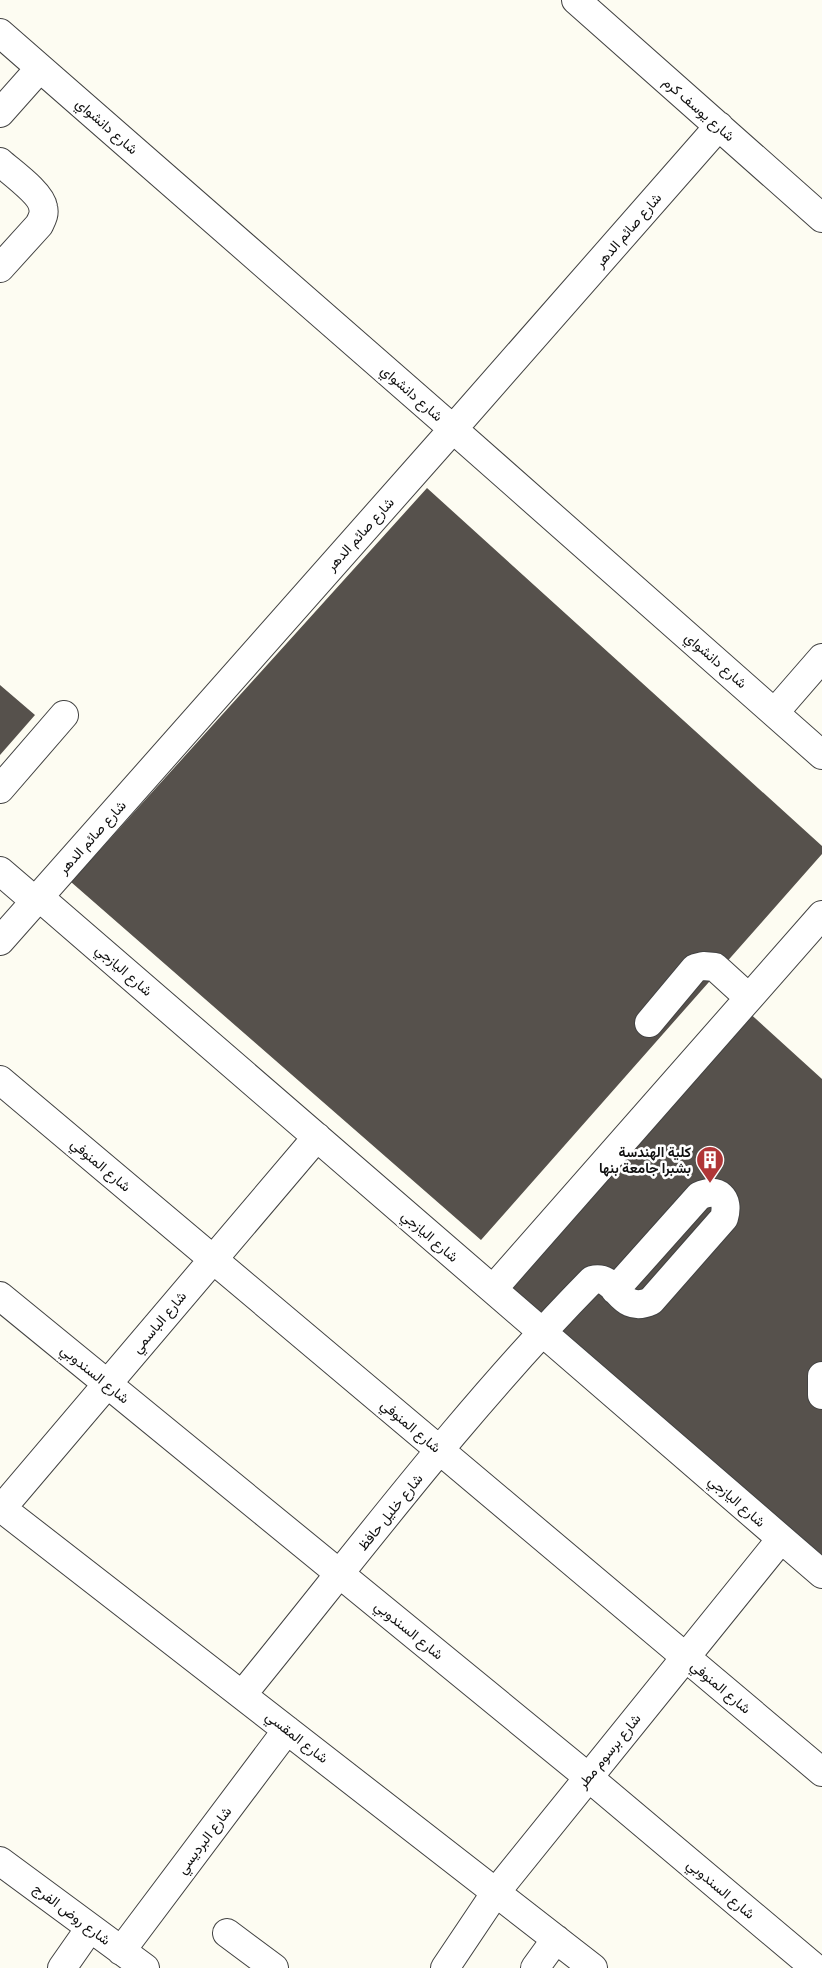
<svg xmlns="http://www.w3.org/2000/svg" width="822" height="1968" font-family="Merriweather,Vazirmatn,serif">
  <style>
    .building { fill: #56514c }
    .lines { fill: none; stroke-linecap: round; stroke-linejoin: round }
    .minor-casing { stroke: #424242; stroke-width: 30 }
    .minor { stroke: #fff; stroke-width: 28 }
    .labels { text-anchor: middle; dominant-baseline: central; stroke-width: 5; stroke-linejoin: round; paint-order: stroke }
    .street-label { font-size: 14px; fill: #0f0f0f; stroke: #fff }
    .poi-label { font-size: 14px; font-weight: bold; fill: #0f0f0f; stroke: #fff; text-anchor: end }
  </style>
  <rect width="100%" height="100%" fill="#fdfcf2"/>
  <!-- building -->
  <path class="building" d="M 427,488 L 822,846 L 822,854 L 481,1240 L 71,882 Z
    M 0,685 L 35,715 L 0,755 Z
    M 745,1009 L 822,1079 L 822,1555 L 510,1289 Z"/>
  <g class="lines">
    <defs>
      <path id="minor" d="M 576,0 L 822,218
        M 0,33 L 453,429 L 822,755
        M 0,113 L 40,68
        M 0,162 C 11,172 41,193 43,207 C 45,214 42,219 39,225 L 0,268
        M 775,712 L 822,658
        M 0,789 L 64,715
        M 0,871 L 35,901
        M 39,897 L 822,1574
        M 0,941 L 453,429 L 719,126
        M 649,1023 L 695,968 L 703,966 L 715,967 L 749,998
        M 0,1080 L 822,1772
        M 493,1289 L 822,915
        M 0,1296 L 588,1777 L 815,1968
        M 822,1376 L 822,1395
        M 0,1507 L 593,1968
        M 2,1508 L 317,1137
        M 242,1695 C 356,1555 465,1409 592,1280 C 618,1273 618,1316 651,1301 L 724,1218 C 730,1198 718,1187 699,1196 L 615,1290
        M 0,1861 L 145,1968
        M 227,1933 L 274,1968
        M 121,1951 L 287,1730
        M 62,1968 L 90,1928
        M 445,1968 L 496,1892 L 781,1539
        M 535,1968 L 556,1939"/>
    </defs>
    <!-- minor casing -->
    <use href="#minor" class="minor-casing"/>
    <!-- minor -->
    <use href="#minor" class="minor"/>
  </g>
  <!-- icons -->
  <defs>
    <symbol id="building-pin" viewBox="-11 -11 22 30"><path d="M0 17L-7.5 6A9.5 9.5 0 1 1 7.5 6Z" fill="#b03637" stroke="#fff"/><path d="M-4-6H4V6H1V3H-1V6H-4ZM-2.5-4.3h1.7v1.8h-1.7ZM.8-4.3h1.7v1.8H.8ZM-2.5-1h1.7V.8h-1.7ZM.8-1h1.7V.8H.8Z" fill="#fff"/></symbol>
  </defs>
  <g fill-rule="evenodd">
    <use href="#building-pin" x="694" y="1144" width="32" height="43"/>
  </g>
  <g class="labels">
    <!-- street labels -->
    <g class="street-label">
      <text transform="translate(699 109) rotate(41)">شارع يوسف كرم</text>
      <text transform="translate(107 126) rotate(41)">شارع دانشواي</text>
      <text transform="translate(628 230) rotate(-49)">شارع صائم الدهر</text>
      <text transform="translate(412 393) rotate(41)">شارع دانشواي</text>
      <text transform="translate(360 534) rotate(-48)">شارع صائم الدهر</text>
      <text transform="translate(716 660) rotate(41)">شارع دانشواي</text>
      <text transform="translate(92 837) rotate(-48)">شارع صائم الدهر</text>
      <text transform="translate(124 970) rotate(41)">شارع اليازجي</text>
      <text transform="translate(101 1165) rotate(40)">شارع المنوفي</text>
      <text transform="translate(430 1236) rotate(41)">شارع اليازجي</text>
      <text transform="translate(159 1322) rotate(-50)">شارع الباسمي</text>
      <text transform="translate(95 1374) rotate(39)">شارع السندوبي</text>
      <text transform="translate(411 1426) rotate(40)">شارع المنوفي</text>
      <text transform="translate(737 1501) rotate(41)">شارع اليازجي</text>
      <text transform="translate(390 1512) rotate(-51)">شارع خليل حافظ</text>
      <text transform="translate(409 1630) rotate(39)">شارع السندوبي</text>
      <text transform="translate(721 1687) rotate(40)">شارع المنوفي</text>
      <text transform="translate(297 1737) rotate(38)">شارع المقسي</text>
      <text transform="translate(609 1751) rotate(-51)">شارع برسوم مطر</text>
      <text transform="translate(204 1840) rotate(-53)">شارع البرديسي</text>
      <text transform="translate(721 1889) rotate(40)">شارع السندوبي</text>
      <text transform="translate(72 1914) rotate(37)">شارع روض الفرج</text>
    </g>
    <!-- poi labels -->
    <g class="poi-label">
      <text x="691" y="1152">كلية الهندسة<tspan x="691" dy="16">بشبرا جامعة بنها</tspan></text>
    </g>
  </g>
</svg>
